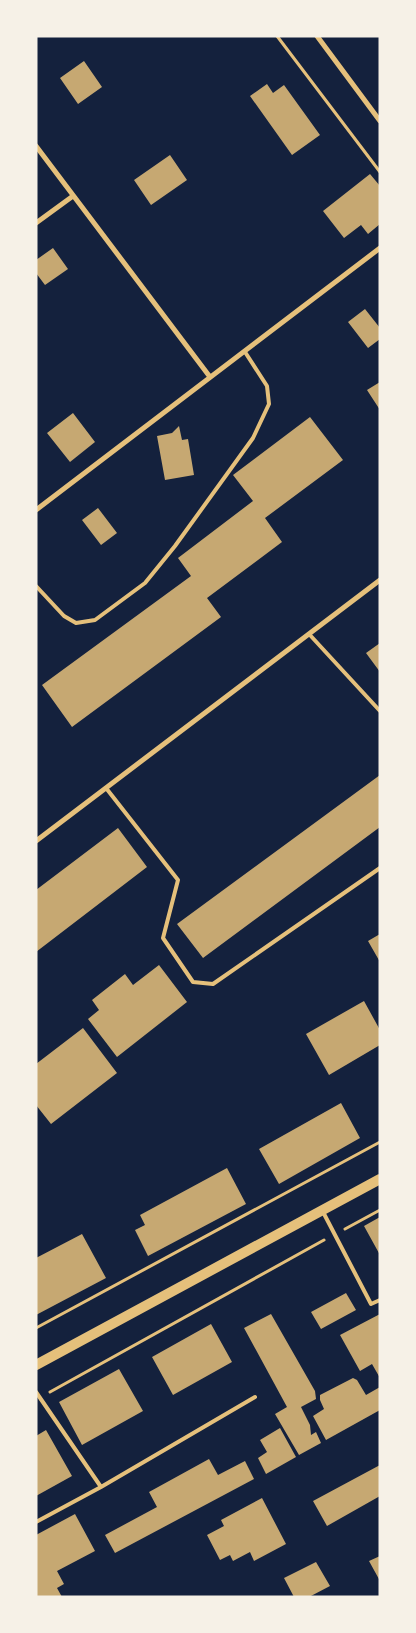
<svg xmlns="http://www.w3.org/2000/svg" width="416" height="1633" font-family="Inter,sans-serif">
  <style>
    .building { fill: #c6a872 }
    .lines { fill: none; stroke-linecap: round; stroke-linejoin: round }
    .path { stroke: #e5c07b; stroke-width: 3 }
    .service { stroke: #e5c07b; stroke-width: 4 }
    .minor { stroke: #e5c07b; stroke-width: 5 }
    .secondary { stroke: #e5c07b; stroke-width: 10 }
  </style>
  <rect width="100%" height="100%" fill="#14213d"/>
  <!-- building -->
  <path class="building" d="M 84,61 L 102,87 L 78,104 L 60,78 Z
    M 267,84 L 273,93 L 284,85 L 320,135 L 292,155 L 250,96 Z
    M 170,155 L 187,180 L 151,205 L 134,180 Z
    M 370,174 L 380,186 L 380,224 L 368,234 L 361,225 L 344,238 L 323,211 Z
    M 53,248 L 68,269 L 45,285 L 36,273 L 36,260 Z
    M 365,309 L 380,328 L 380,339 L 368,348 L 348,322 Z
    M 380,382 L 380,410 L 367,390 Z
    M 73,413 L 95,442 L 70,462 L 47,433 Z
    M 310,417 L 343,460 L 265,518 L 282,542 L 207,598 L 221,617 L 72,727 L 42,685 L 191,576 L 178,558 L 253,501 L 233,475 Z
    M 179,426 L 182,440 L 188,439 L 194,475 L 165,480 L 157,436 L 172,433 Z
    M 98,508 L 117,533 L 101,545 L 82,520 Z
    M 380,643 L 380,672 L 366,653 Z
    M 380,775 L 380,827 L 203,958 L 177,924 Z
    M 118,828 L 147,867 L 36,952 L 36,890 Z
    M 380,934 L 380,962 L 368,941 Z
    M 159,965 L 187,1002 L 117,1057 L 88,1019 L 99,1010 L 92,1000 L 125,974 L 133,985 Z
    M 364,1001 L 380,1030 L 380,1045 L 329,1075 L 306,1034 Z
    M 83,1028 L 117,1073 L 51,1124 L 36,1105 L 36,1064 Z
    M 341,1103 L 360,1138 L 279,1184 L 259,1149 Z
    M 227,1168 L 246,1204 L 148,1256 L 135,1230 L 145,1225 L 140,1215 Z
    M 380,1217 L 380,1255 L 364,1226 Z
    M 82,1234 L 106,1278 L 36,1315 L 36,1258 Z
    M 346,1293 L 356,1310 L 321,1329 L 311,1312 Z
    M 271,1314 L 315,1391 L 316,1399 L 301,1407 L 310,1425 L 311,1435 L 316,1432 L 321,1443 L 299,1455 L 275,1414 L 287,1407 L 244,1328 Z
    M 380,1314 L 380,1378 L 372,1364 L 360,1371 L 340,1335 Z
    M 211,1324 L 232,1362 L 173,1395 L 152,1357 Z
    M 119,1369 L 143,1411 L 82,1445 L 59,1402 Z
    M 353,1378 L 357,1380 L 366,1395 L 380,1387 L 380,1410 L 326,1440 L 313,1416 L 324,1409 L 320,1400 L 320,1395 Z
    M 280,1428 L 296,1457 L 266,1474 L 258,1458 L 267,1452 L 260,1440 Z
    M 46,1430 L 72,1476 L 36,1496 L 36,1436 Z
    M 209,1459 L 218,1475 L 245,1461 L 254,1479 L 115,1553 L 105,1535 L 157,1507 L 149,1492 Z
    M 380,1465 L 380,1496 L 327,1526 L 313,1501 Z
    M 262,1498 L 286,1544 L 254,1561 L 250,1552 L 233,1561 L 230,1555 L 220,1560 L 207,1535 L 224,1526 L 221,1520 Z
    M 75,1514 L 95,1551 L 57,1571 L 64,1584 L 57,1588 L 62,1597 L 36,1597 L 36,1535 Z
    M 380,1556 L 380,1581 L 369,1561 Z
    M 316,1562 L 330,1586 L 309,1597 L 294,1597 L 284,1578 Z"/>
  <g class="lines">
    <!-- path -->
    <path class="path" d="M 277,36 L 380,172
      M 345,1229 L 380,1210
      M 36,1328 L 380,1142
      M 50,1392 L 324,1240"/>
    <!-- service -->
    <path class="service" d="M 36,586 L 64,616 L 76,623 L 95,620 L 145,583 L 175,546 L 253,438 L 269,404 L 267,386 L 245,352
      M 309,634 L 380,711
      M 106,788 L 178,880 L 163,938 L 193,982 L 213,984 L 380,868
      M 322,1210 L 371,1304 L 380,1300
      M 36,1392 L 101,1487 L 36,1522
      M 101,1487 L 255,1397"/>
    <!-- minor -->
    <path class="minor" d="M 317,36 L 380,121
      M 36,146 L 210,377
      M 36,223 L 73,196
      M 36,510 L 380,248
      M 36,841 L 380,580"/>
    <!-- secondary -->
    <path class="secondary" d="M 36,1365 L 380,1179"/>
  </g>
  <!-- border -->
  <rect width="416" height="1633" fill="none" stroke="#f6f1e7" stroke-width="75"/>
</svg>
